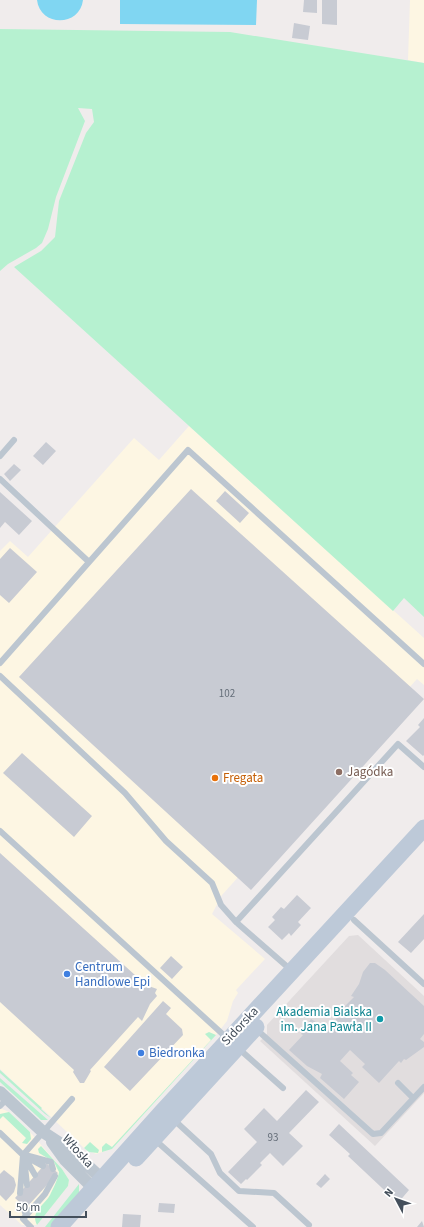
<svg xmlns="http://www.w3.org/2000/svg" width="424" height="1227" font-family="'Source Sans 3',sans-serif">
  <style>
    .commercial { fill: #fdf6e3 }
    .education { fill: #e1ddde }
    .green { fill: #b6f1d0 }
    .water { fill: #80d6f2 }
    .building { fill: #c8cbd3 }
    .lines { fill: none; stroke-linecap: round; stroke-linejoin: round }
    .lane { stroke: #bcc6d0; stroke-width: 6 }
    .street { stroke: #bcc6d0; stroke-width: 12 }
    .secondary { stroke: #bdc9d8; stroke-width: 17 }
    .education-dot { fill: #8d6e63; stroke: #fff; stroke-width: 1.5 }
    .food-dot { fill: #e8710a; stroke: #fff; stroke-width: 1.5 }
    .shop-dot { fill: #3f7fe0; stroke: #fff; stroke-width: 1.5 }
    .culture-dot { fill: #0f9aa8; stroke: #fff; stroke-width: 1.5 }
    .labels { text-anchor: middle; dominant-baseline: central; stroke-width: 4; stroke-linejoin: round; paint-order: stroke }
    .number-label { font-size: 11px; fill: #656e79 }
    .education-label { font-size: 13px; fill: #785e54; stroke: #fff; text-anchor: start }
    .food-label { font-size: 13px; fill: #c56008; stroke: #fff; text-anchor: start }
    .shop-label { font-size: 13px; fill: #366cbe; stroke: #fff; text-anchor: start }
    .culture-label { font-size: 13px; fill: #0d838f; stroke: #fff; text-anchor: end }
    .street-label { font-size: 13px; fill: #444f5b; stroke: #fff }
  </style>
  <rect width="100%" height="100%" fill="#f0ecec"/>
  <!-- commercial -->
  <path class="commercial" d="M 410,0 L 424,0 L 424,63 L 408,60 Z
    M 189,426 L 424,638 L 424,685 L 417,679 L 222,895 L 212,914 L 265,959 L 236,990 L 238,993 L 233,1001 L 227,1021 L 216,1035 L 112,1149 L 96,1154 L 84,1148 L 0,1069 L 0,551 L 10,541 L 28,557 L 134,438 L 159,460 Z
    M 0,1108 L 9,1112 L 30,1132 L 62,1169 L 69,1180 L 68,1186 L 37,1225 L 22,1225 L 0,1205 Z"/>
  <!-- education -->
  <path class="education" d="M 358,935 L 424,996 L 424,1093 L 375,1146 L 260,1041 L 267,1034 L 267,1025 L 349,936 Z"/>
  <!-- green -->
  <path class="green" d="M 0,29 L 230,32 L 424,63 L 424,617 L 404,598 L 393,611 L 14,267 L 41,251 L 55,237 L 59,201 L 86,133 L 94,122 L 92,109 L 78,108 L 85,121 L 56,197 L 48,229 L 42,243 L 36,248 L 8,264 L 0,271 Z
    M 209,1032 L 216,1035 L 112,1149 L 102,1152 L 102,1147 L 106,1143 L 112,1147 L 211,1040 L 205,1034 Z
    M 0,1070 L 42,1108 L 41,1109 L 51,1118 L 45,1114 L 0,1073 Z
    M 0,1078 L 48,1120 L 41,1120 L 38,1117 L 0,1082 Z
    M 9,1112 L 30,1132 L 31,1139 L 27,1144 L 22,1143 L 26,1138 L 3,1116 L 0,1119 L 0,1114 Z
    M 90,1142 L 99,1150 L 98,1153 L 89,1152 L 84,1148 Z
    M 41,1146 L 62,1169 L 69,1180 L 68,1186 L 37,1225 C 30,1211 44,1206 50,1195 C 53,1189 58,1179 59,1172 L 54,1162 L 39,1153 L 38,1149 Z
    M 79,1184 L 79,1193 L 55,1227 L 45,1227 Z"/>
  <!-- water -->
  <path class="water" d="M 37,0 L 83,0 C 80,27 40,27 37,0 Z
    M 120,0 L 257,0 L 256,25 L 120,24 Z"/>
  <!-- building -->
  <path class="building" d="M 304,0 L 317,0 L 317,13 L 303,12 Z
    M 322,0 L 337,0 L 337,25 L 322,24 Z
    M 294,23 L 310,26 L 308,40 L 292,38 Z
    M 46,442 L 56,451 L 43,465 L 33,456 Z
    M 14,464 L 21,470 L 10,481 L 4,474 Z
    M 191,489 L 424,699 L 251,890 L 19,677 Z
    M 225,491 L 249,513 L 240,523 L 216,501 Z
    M 0,492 L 32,521 L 19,535 L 5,522 L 0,528 Z
    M 10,548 L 37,572 L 9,603 L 0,595 L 0,559 Z
    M 424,718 L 424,755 L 423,756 L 406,741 L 420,727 L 418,725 Z
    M 22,753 L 92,816 L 74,837 L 3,773 Z
    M 0,853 L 146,985 L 157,989 L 155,993 L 157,996 L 150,1004 L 142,1021 L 138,1017 L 90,1070 L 91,1071 L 84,1083 L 80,1083 L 73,1072 L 74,1070 L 0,1002 Z
    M 297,895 L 311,908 L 298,922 L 301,925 L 291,936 L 289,933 L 282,940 L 268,927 L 275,920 L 272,917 L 281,907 L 284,909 Z
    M 424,914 L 424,939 L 411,953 L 398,942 Z
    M 171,956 L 183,967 L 172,979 L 160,968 Z
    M 370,963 L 375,963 L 385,970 L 424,1006 L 424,1034 L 420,1039 L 424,1042 L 424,1047 L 406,1060 L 404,1059 L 401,1063 L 399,1061 L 379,1083 L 362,1067 L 365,1064 L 350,1050 L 340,1061 L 353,1073 L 351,1075 L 359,1082 L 344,1099 L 320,1078 L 322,1074 L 307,1066 L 289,1050 L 303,1035 L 301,1034 L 311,1019 L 329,1030 L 343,1008 L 354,997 L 351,996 L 359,984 L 363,972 Z
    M 163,1001 L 171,1008 L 166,1014 L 182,1029 L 183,1035 L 130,1091 L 104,1067 Z
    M 306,1090 L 319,1102 L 289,1133 L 303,1146 L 283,1166 L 270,1153 L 260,1163 L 262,1165 L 247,1180 L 246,1179 L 241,1184 L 228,1172 L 257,1142 L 244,1129 L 264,1108 L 277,1121 Z
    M 339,1124 L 409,1190 L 398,1203 L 348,1156 L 350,1154 L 329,1135 Z
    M 46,1163 L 58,1173 L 26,1208 L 15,1198 Z
    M 4,1170 L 14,1178 L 16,1185 L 14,1192 L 6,1201 L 0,1195 L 0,1174 Z
    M 325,1174 L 330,1179 L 321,1188 L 316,1184 Z
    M 159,1203 L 175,1204 L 174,1213 L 158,1212 Z
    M 123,1214 L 141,1215 L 140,1227 L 122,1227 Z
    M 422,1221 L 424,1227 L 417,1227 Z"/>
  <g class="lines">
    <!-- lane -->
    <path class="lane" d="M 0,456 L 14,440
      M 0,479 L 89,562
      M 0,663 L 188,450 L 424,664
      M 0,676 L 125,793 L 166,841 L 212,883 L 221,905 L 236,922
      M 0,831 L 228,1039
      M 354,920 L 424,984
      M 291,970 L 236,922 L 398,744 L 424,767
      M 256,1029 L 373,1134 L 381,1133 L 424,1087
      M 238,1048 L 283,1088
      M 398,1083 L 413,1098
      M 0,1106 L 7,1099
      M 173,1119 L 211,1154 L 220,1173 L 239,1191 L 274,1193 L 309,1225
      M 0,1133 L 23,1155 L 43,1166
      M 154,1139 L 253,1227
      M 24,1156 L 35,1175
      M 29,1156 L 51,1162 L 53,1169
      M 25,1166 L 27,1185
      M 20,1193 L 23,1155 L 72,1099
      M 23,1206 L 26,1216
      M 31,1227 L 23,1219 L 45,1194 L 55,1176"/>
    <!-- street -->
    <path class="street" d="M 0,1092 L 43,1132 L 72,1151 L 102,1179
      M 52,1142 L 65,1160 L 93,1188"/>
    <!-- secondary -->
    <path class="secondary" d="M 136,1158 L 256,1027
      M 59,1227 L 163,1111 L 424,828"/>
  </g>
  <!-- markers -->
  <circle class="education-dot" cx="339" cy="772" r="4"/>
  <circle class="food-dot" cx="215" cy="778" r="4"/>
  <g class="shop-dot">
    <circle cx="67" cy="974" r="4"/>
    <circle cx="141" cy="1053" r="4"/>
  </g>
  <circle class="culture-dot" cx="380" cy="1019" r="4"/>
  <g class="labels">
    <!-- number labels -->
    <g class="number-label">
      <text x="227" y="693">102</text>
      <text x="273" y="1137">93</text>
    </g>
    <!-- education labels -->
    <g class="education-label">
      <text x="347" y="772">Jagódka</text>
    </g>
    <!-- food labels -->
    <g class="food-label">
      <text x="223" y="778">Fregata</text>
    </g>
    <!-- shop labels -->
    <g class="shop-label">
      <text x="75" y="967">Centrum<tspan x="75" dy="15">Handlowe Epi</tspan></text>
      <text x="149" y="1053">Biedronka</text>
    </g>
    <!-- culture labels -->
    <g class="culture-label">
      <text x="372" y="1012">Akademia Bialska<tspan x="372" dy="15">im. Jana Pawła II</tspan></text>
    </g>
    <!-- street labels -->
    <g class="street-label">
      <text transform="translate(240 1026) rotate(-47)">Sidorska</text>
      <text transform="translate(78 1151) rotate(48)">Włoska</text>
    </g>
  </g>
  <!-- north arrow -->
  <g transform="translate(396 1199) rotate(311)" stroke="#ffffff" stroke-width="3" paint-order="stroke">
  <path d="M0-3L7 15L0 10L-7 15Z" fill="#444f5b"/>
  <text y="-6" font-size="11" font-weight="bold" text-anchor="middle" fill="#444f5b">N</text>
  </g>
  <!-- scale -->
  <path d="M10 1211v6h76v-6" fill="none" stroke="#444f5b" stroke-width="2"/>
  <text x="16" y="1211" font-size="12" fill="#444f5b" stroke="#ffffff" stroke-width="3" paint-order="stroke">50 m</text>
</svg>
